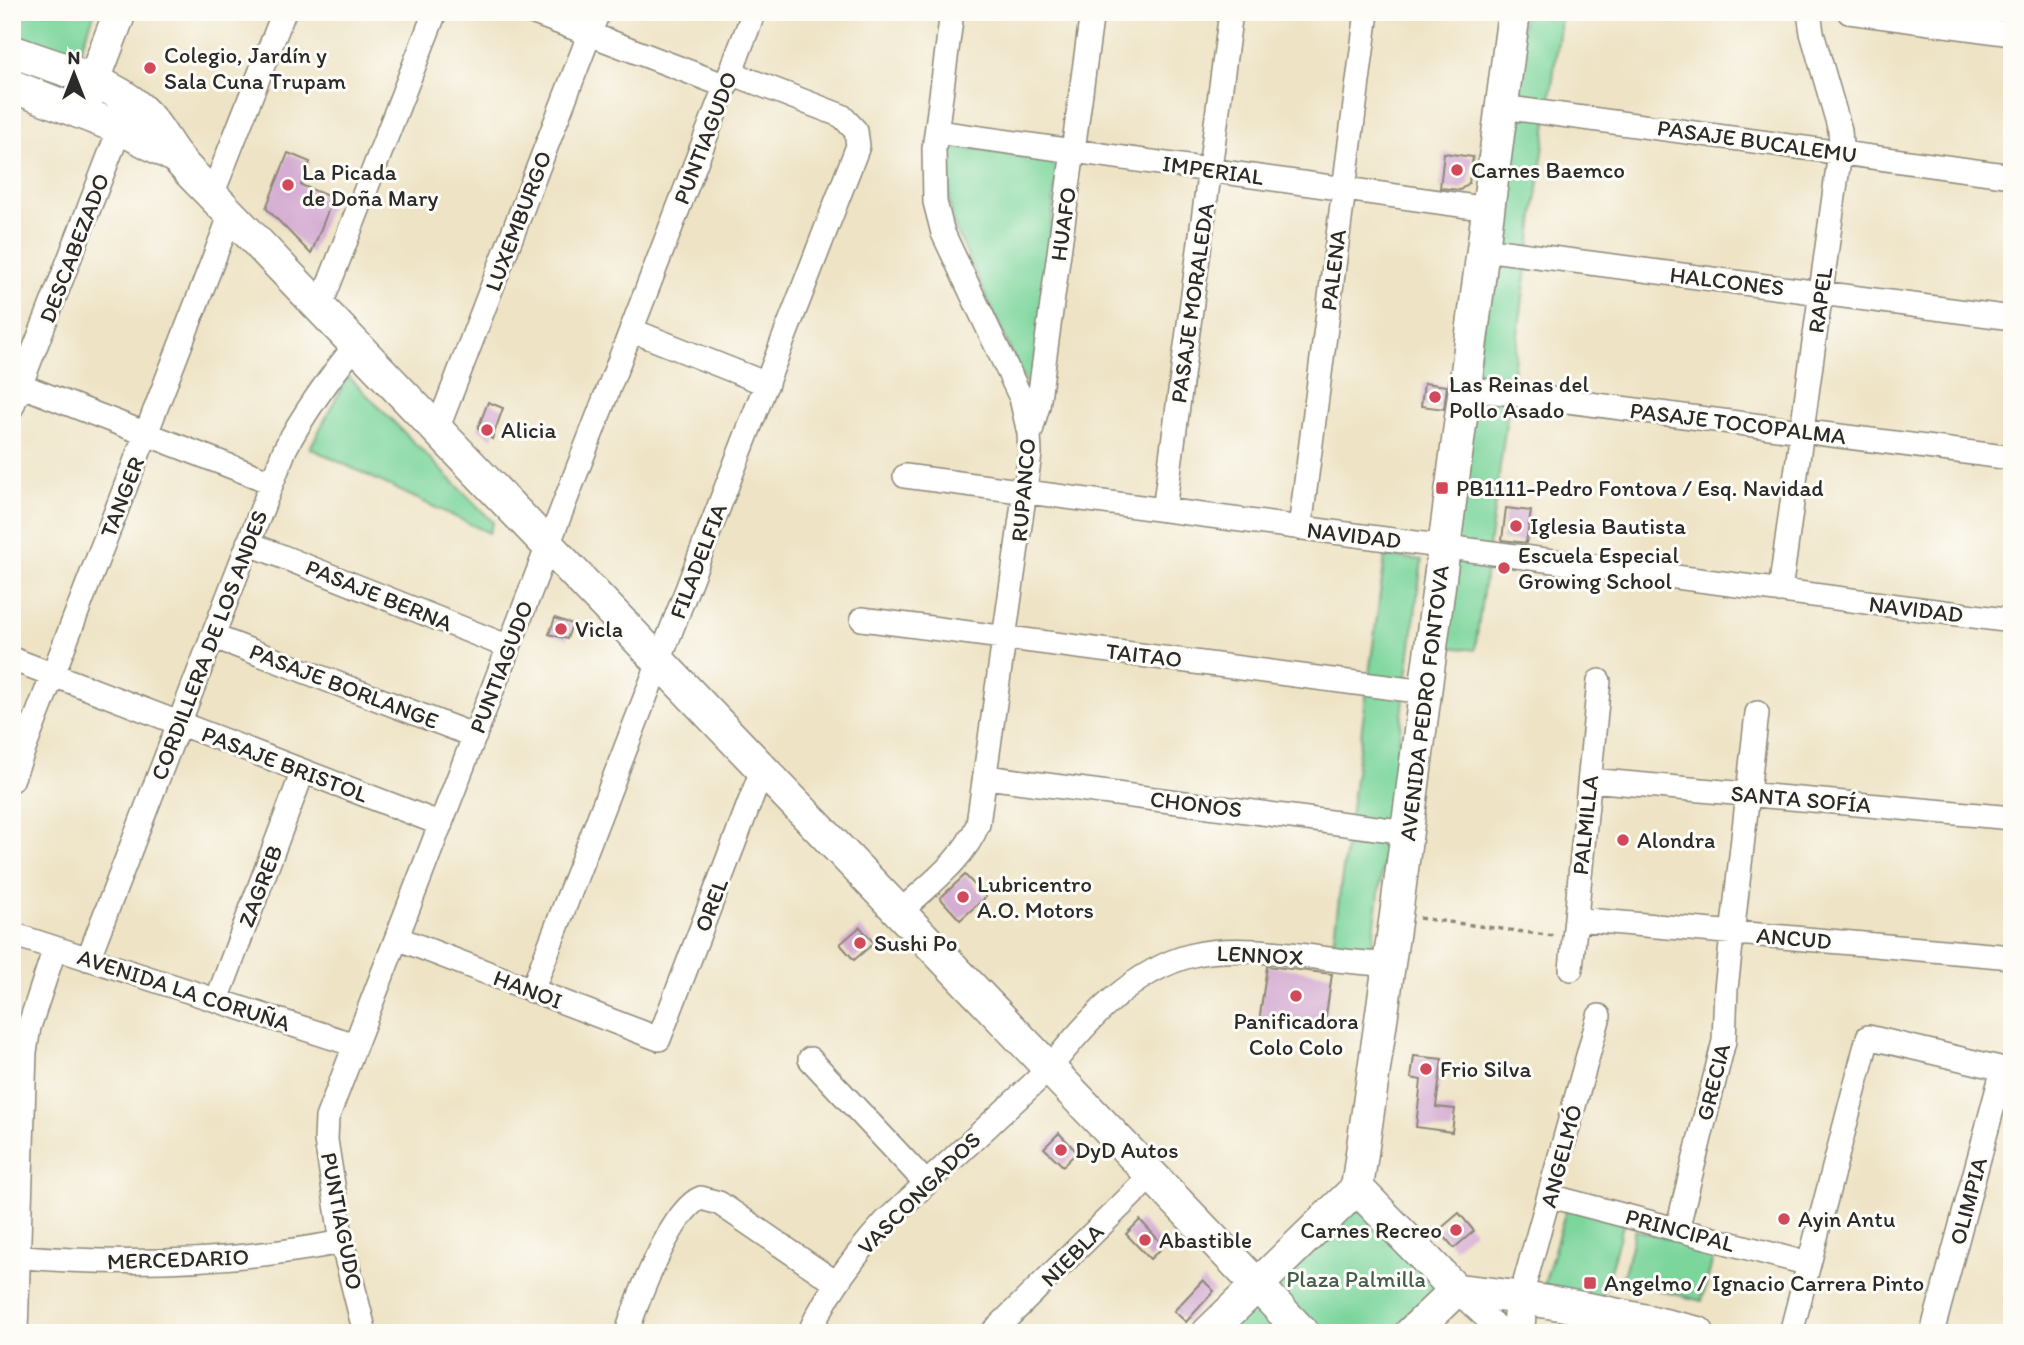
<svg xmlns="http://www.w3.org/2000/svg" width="2024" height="1345" font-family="Itim,sans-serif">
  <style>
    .green { fill: #7bd59b; stroke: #538063; stroke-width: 2 }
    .building { fill: #d5add3 }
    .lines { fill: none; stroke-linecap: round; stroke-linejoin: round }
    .street-casing { stroke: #8c8778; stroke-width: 26 }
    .secondary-casing { stroke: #8c8778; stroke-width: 35 }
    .path { stroke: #8c8778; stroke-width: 3.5; stroke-dasharray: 5 5; stroke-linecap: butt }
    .street { stroke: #fff; stroke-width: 23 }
    .secondary { stroke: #fff; stroke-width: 32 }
    .poi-dot { fill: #d1495b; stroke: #fdfcf7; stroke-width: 2.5 }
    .labels { text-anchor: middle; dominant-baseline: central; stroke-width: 6; stroke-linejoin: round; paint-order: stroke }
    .poi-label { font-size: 23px; fill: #2b2b2b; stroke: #fdfcf7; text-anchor: start }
    .street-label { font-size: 23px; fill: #2b2b2b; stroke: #fdfcf7 }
    .park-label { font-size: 23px; fill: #435e4d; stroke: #fdfcf7 }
  </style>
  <rect width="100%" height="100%" fill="#fdfcf7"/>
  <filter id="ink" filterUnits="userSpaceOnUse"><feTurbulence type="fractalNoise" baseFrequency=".0143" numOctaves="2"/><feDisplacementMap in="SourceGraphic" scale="14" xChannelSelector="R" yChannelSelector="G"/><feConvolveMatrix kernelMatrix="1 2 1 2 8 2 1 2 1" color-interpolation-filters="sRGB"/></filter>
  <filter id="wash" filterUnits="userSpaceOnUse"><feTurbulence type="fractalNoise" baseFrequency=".00686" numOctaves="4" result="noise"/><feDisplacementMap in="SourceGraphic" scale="28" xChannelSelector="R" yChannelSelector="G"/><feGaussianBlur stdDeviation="1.57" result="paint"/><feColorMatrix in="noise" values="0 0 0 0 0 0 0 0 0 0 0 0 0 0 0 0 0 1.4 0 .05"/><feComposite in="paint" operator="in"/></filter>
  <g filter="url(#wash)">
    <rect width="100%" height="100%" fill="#eee3c5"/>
    <!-- green -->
    <path class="green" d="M 12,12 L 95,12 L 76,61 L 12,36 Z
      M 1524,12 L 1562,12 L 1475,650 L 1440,646 Z
      M 953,146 L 1058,161 L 1033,399 L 955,228 C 946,197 948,177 953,146 Z
      M 348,376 L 493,522 L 489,533 L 310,448 Z
      M 1385,556 L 1422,560 L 1371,955 L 1332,951 Z
      M 1357,1202 L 1441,1287 L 1394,1333 L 1320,1333 L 1272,1285 Z
      M 1567,1206 L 1624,1222 L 1601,1301 L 1544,1285 Z
      M 1635,1230 L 1715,1250 L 1702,1301 L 1622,1281 Z
      M 1253,1305 L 1279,1333 L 1226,1333 Z"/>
    <g id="blocks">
      <!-- building -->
      <path class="building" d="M 288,153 L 310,162 L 301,185 L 333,198 L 311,254 L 266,208 Z
        M 1444,153 L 1473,157 L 1469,183 L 1460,190 L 1440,188 Z
        M 1424,383 L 1447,386 L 1444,409 L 1421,406 Z
        M 488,402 L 503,408 L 492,439 L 478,428 Z
        M 1506,508 L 1531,511 L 1526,543 L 1502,540 Z
        M 555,618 L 572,624 L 567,639 L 549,634 Z
        M 965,875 L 986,897 L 960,920 L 940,898 Z
        M 860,927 L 874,943 L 854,960 L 840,944 Z
        M 1267,966 L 1332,974 L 1324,1029 L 1259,1022 Z
        M 1414,1056 L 1442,1059 L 1436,1107 L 1455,1109 L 1452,1132 L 1416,1127 L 1421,1080 L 1411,1078 Z
        M 1059,1133 L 1077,1152 L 1063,1166 L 1044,1148 Z
        M 1459,1213 L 1474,1231 L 1454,1248 L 1439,1230 Z
        M 1140,1220 L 1164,1246 L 1150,1259 L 1126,1234 Z
        M 1203,1280 L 1214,1291 L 1186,1322 L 1174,1311 Z"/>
    </g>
  </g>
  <g filter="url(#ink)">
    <use href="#blocks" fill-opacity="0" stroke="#8c8778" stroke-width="2"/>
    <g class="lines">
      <defs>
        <path id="street" d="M 532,12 L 726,86
          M 1849,12 L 2012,34
          M 1502,107 L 2012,176
          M 937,132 L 1489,209
          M 212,195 L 284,12
          M 1483,249 L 2012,318
          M 320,307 L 435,12
          M 631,330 L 767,384
          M 12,382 L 271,482
          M 1465,388 L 2012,458
          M 12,407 L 120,128
          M 437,430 L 598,12
          M 1031,431 L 1038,406 L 1092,12
          M 905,476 L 2012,621
          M 1164,510 L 1231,12
          M 1300,528 L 1367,12
          M 248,543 L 509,647
          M 1780,591 L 1841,145 L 1840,130 L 1812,33 L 1809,12
          M 862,619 L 1425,692
          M 212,636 L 475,736
          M 12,659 L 441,824
          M 986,777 L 1407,832
          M 12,780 L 231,214
          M 1590,780 L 2012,818
          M 899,913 C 927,886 964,860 978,824 L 1030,454 L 1029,433 L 1021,398 L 943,233 L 935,202 L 934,149 L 952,12
          M 1576,919 L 2012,957
          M 12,934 L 355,1045
          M 397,938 L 659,1039 L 762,770
          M 88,959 L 285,449 C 305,411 329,378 356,345
          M 1571,969 L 1599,681
          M 532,991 L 858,146 L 856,131 L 842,116 L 731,73
          M 217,1000 L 303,771
          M 810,1059 L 926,1183
          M 1550,1196 L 1809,1264
          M 1677,1230 L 1724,1041 L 1726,989 L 1757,713
          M 12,1256 C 123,1266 233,1263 342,1242
          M 1456,1290 L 1503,1333
          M 1521,1296 L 1599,1016
          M 16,1333 L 25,1052 L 29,1027 L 55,948
          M 365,1333 L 342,1242 L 326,1140 L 327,1118 L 754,12
          M 627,1333 C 636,1303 672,1208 701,1198 L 719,1203 L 836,1283
          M 809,1333 C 828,1291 854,1256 885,1222 L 1049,1069 C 1086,1022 1132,970 1193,955 C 1213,950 1236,950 1256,951 C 1301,953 1345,964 1389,964
          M 992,1333 L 1151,1176
          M 1791,1333 L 1868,1037 L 2012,1071
          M 1932,1333 L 2003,1069"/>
        <path id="secondary" d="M 12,51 C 51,66 108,80 139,108 C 155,122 163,139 175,155 C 186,170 200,182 212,195 L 1303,1333
          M 12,86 L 120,128 L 172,155
          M 86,101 L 120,12
          M 1357,1188 L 1456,1290 C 1538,1298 1618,1313 1698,1333
          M 1208,1333 L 1357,1188 L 1396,915 L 1514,12
          M 1411,1333 L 1456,1290
          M 1518,1333 L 1521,1296"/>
      </defs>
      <!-- street casing -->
      <use href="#street" class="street-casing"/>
      <!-- secondary casing -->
      <use href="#secondary" class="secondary-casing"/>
      <!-- path -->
      <path class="path" d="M 1419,918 L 1554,936"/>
      <!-- street -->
      <use href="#street" class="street"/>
      <!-- secondary -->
      <use href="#secondary" class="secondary"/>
    </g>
  </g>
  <!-- markers -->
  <g class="poi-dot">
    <circle cx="150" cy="68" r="7"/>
    <circle cx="1457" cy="170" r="7"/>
    <circle cx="288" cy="185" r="7"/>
    <circle cx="1435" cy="397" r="7"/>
    <circle cx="487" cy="430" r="7"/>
    <rect x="1435" y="481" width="14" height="14" rx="3.5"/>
    <circle cx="1516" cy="526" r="7"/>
    <circle cx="1504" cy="568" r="7"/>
    <circle cx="561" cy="629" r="7"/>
    <circle cx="1623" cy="840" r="7"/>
    <circle cx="963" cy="897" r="7"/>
    <circle cx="860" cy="943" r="7"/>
    <circle cx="1296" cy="996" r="7"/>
    <circle cx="1426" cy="1069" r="7"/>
    <circle cx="1061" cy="1150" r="7"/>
    <circle cx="1784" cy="1219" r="7"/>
    <circle cx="1456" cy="1230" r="7"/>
    <circle cx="1145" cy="1240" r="7"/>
    <rect x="1583" y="1276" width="14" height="14" rx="3.5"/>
  </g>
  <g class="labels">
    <!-- poi labels -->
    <g class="poi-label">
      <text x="164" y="55">Colegio, Jardín y<tspan x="164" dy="26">Sala Cuna Trupam</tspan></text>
      <text x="1471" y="170">Carnes Baemco</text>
      <text x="302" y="172">La Picada<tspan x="302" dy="26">de Doña Mary</tspan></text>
      <text x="1449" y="384">Las Reinas del<tspan x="1449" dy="26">Pollo Asado</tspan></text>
      <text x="501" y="430">Alicia</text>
      <text x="1456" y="488">PB1111-Pedro Fontova / Esq. Navidad</text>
      <text x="1530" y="526">Iglesia Bautista</text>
      <text x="1518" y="555">Escuela Especial<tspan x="1518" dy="26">Growing School</tspan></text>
      <text x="575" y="629">Vicla</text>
      <text x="1637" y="840">Alondra</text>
      <text x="977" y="884">Lubricentro<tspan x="977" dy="26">A.O. Motors</tspan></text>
      <text x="874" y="943">Sushi Po</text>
      <text x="1296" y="1021" text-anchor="middle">Panificadora<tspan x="1296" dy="26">Colo Colo</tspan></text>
      <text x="1440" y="1069">Frio Silva</text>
      <text x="1075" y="1150">DyD Autos</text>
      <text x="1798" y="1219">Ayin Antu</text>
      <text x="1442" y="1230" text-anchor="end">Carnes Recreo</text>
      <text x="1159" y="1240">Abastible</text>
      <text x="1604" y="1283">Angelmo / Ignacio Carrera Pinto</text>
    </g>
    <!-- street labels -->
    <g class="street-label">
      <text transform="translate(705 138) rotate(-69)">PUNTIAGUDO</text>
      <text transform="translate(1757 141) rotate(8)">PASAJE BUCALEMU</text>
      <text transform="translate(1213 170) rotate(8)">IMPERIAL</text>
      <text transform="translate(518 221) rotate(-69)">LUXEMBURGO</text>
      <text transform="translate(1063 224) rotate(-82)">HUAFO</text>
      <text transform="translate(74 248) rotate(-69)">DESCABEZADO</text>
      <text transform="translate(1333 270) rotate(-83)">PALENA</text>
      <text transform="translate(1727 281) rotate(7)">HALCONES</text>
      <text transform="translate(1820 300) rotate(-82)">RAPEL</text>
      <text transform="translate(1192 303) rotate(-82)">PASAJE MORALEDA</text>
      <text transform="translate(1738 423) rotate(7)">PASAJE TOCOPALMA</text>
      <text transform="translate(1023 490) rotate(-85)">RUPANCO</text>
      <text transform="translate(122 497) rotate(-69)">TANGER</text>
      <text transform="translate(1354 535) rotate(7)">NAVIDAD</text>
      <text transform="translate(698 561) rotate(-69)">FILADELFIA</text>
      <text transform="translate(379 595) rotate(22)">PASAJE BERNA</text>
      <text transform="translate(1916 609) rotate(7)">NAVIDAD</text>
      <text transform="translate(209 645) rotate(-69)">CORDILLERA DE LOS ANDES</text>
      <text transform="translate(1144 655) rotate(7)">TAITAO</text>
      <text transform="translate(501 667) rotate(-69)">PUNTIAGUDO</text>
      <text transform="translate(344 686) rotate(21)">PASAJE BORLANGE</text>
      <text transform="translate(1424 703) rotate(-83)">AVENIDA PEDRO FONTOVA</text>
      <text transform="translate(285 764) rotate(21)">PASAJE BRISTOL</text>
      <text transform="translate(1801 799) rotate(5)">SANTA SOFÍA</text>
      <text transform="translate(1196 804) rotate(7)">CHONOS</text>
      <text transform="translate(1585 825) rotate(-84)">PALMILLA</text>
      <text transform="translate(260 886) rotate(-69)">ZAGREB</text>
      <text transform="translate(711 905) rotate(-69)">OREL</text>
      <text transform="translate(1794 938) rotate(5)">ANCUD</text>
      <text transform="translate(1260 955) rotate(3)">LENNOX</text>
      <text transform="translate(528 989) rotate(21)">HANOI</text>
      <text transform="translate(184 990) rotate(18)">AVENIDA LA CORUÑA</text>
      <text transform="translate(1713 1082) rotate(-76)">GRECIA</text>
      <text transform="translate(1561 1156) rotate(-75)">ANGELMÓ</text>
      <text transform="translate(919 1193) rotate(-45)">VASCONGADOS</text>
      <text transform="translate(1968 1201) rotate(-75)">OLIMPIA</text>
      <text transform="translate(342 1221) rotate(79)">PUNTIAGUDO</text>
      <text transform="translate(1680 1230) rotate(15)">PRINCIPAL</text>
      <text transform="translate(1072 1255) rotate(-45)">NIEBLA</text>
      <text transform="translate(178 1259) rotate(-2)">MERCEDARIO</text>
    </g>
    <!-- park labels -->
    <g class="park-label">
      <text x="1356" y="1279">Plaza Palmilla</text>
    </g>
  </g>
  <!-- margin -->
  <rect width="2024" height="1345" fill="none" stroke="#fdfcf7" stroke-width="42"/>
  <!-- north arrow -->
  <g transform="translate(74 74)" stroke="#fdfcf7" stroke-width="5" paint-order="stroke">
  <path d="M0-5L12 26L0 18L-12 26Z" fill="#2b2b2b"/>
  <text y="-10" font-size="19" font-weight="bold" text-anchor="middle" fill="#2b2b2b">N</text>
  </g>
</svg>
